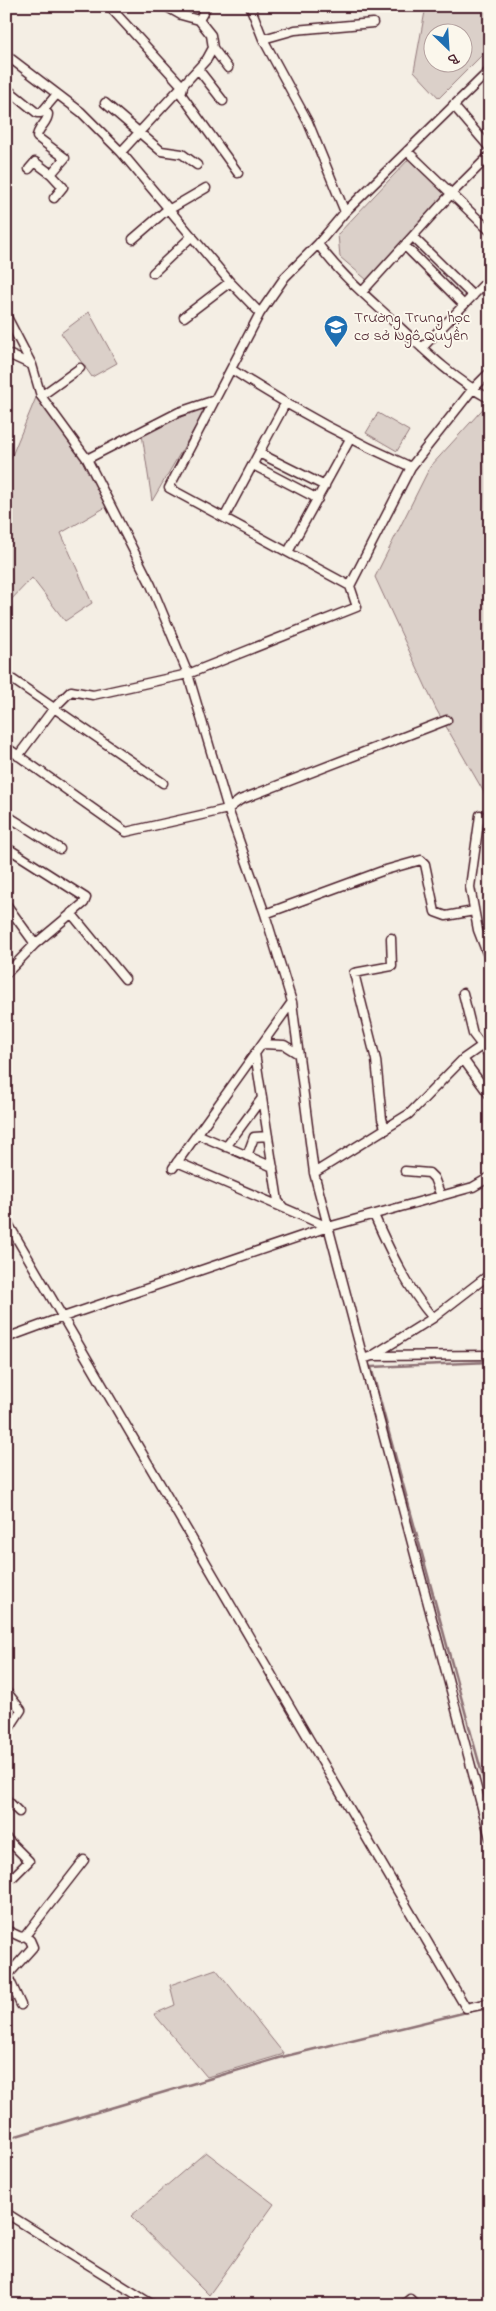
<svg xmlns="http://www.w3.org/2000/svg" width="496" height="2311" font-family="'Indie Flower',sans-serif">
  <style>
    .green { fill: #dbd0c9; stroke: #92787a; fill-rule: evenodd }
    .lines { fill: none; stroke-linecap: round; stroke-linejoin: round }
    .stream { stroke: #8d7174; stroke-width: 2.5 }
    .street-casing { stroke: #4a1f2b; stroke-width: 11 }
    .street { stroke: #fbf7ec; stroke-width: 8 }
    .labels { text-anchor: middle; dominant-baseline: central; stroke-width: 4; stroke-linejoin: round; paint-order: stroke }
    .poi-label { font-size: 16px; fill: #4a1f2b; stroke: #fbf7ec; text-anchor: start }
  </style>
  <rect width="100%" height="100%" fill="#f4eee4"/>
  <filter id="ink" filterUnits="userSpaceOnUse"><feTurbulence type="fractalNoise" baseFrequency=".02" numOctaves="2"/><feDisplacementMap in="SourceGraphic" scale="10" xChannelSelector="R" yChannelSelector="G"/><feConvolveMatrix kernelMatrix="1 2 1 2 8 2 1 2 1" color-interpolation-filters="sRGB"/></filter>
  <g filter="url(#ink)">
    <!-- green -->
    <path class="green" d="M 426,6 L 490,6 L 490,47 L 439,98 L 414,71 ZM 464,32 L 464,62 L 434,62 L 434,32 Z
      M 409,159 L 445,193 L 367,280 L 340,257 L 338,234 Z
      M 89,312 L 117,363 L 92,377 L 61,333 Z
      M 37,395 L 83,459 L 106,507 L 61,533 L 92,603 L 65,621 L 32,578 L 6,605 L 6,470 Z
      M 490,401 L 490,792 L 485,794 L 436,709 L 375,577 L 430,467 Z
      M 199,409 L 205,411 L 152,501 L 142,434 Z
      M 378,413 L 409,431 L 397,451 L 366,433 Z
      M 216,1969 L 284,2054 L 207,2077 L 154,2014 L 175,2005 L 170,1985 Z
      M 206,2152 L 274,2204 L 209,2295 L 131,2216 Z"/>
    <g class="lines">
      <!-- stream -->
      <path class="stream" d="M 490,1362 L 371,1367 L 490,1803
        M 6,2139 L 286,2056 L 475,2010"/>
      <defs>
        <path id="street" d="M 109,6 L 183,87 L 181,94 L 238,173
          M 165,6 L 181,15 L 199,20 L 207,6
          M 250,6 L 263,39 L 308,122 L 345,212
          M 263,39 L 295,30 L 373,23
          M 213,48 L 228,68
          M 6,55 L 81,112 L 121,152 L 230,282 L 260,313
          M 198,69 L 223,101
          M 490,70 L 345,212 L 318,244 L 285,277 L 260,313 L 169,488 L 350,586 L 411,467 L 472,390 L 490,372
          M 6,88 L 37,113 L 41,113 L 57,94
          M 105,103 L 161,151 L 182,154 L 197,165
          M 453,105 L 488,146
          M 407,151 L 490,231
          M 121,152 L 207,59 L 213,48 L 211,35 L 199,20
          M 29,169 L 35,162 L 51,174 L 65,158 L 37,137 C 37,128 48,123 48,114 L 44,110
          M 51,174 L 63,187 L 54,198
          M 170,209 L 206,188
          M 413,237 L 473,296
          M 133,239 L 169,208
          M 318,244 C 339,273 365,295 391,319 C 421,347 453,379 490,399
          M 405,246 L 464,305
          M 153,273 L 192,236
          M 362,292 L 452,193 L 490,155
          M 6,315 L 32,365
          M 184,317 L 230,282
          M 422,348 L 490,278
          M 6,353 L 32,365 L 41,396 L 87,459 L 151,585 L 188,674 L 228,809 L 265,914 L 292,1002 L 314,1173 L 490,1838
          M 231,369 C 289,407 348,439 411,467
          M 41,396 L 80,368
          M 259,453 L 325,486
          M 87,459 L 179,412 L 215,400
          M 253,465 L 318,499
          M 224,518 L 285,404
          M 288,552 L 350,439
          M 6,675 L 163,783
          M 6,747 L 126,832 L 228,809 L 240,800 L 447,720
          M 18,756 L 54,708 L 71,691 L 93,695 L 188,674 L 357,607 L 350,586
          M 6,815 L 60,849
          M 480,815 L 470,887 L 478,930 L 490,961
          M 6,847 L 86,898 L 84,903 L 35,944 L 6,974
          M 6,904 L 35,944
          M 71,913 L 125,979
          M 265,914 L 382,871 L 421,860 L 425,864 L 435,912 L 446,916 L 474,911
          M 463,993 L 473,1034 L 490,1056
          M 262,1044 L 284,1045 L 297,1053
          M 255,1053 L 278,1201 L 283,1207
          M 463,1059 L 490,1096
          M 386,1130 L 382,1119 L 376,1060 L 354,973 L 392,966 L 391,938
          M 197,1134 L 273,1167
          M 226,1147 L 262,1098
          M 247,1156 L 254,1137 L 268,1136
          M 177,1162 L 328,1227
          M 173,1168 L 292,1002
          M 405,1171 L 429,1173 L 434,1178 L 441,1196
          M 314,1173 L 409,1114 L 463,1059 L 490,1040
          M 374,1215 C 390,1251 407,1288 433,1318
          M 6,1220 L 466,2008 L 490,2003
          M 6,1338 L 63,1317 L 328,1227 L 473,1187 L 490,1177
          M 372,1356 L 490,1355
          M 363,1359 L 372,1356 L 433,1318 L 490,1274
          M 6,1691 L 21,1710 L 6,1733
          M 6,1799 L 19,1812
          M 6,1838 L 29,1861 L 13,1877 L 6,1876
          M 6,1930 L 21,1937 L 25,1936 L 84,1860
          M 6,1972 L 21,2005
          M 6,1977 L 33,1947 L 30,1940 L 25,1936
          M 6,2213 L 153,2305
          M 403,2305 L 410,2299 L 416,2305"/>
      </defs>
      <!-- street casing -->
      <use href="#street" class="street-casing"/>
      <!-- street -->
      <use href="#street" class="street"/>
    </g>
  </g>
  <!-- icons -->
  <defs>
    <symbol id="school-pin" viewBox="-11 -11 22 30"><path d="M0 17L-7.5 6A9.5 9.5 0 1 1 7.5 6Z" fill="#1f6fb2" stroke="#fbf7ec"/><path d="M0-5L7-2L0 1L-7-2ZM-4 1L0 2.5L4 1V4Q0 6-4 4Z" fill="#fff"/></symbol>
  </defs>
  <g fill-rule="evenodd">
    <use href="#school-pin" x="322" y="313" width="28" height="38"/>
  </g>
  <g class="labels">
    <!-- poi labels -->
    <g class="poi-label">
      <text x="354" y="318">Trường Trung học<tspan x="354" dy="18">cơ sở Ngô Quyền</tspan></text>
    </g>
  </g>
  <!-- margin -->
  <rect width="496" height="2311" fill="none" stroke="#fbf7ec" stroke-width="25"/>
  <rect x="12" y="12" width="471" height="2286" fill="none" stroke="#4a1f2b" stroke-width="2" filter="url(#ink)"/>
  <!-- north arrow -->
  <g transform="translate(448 48) rotate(155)"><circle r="24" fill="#fbf7ec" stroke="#b4a19f"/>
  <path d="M0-4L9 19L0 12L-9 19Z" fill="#1f6fb2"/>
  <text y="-8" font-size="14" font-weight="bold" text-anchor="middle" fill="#4a1f2b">B</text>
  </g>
</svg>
